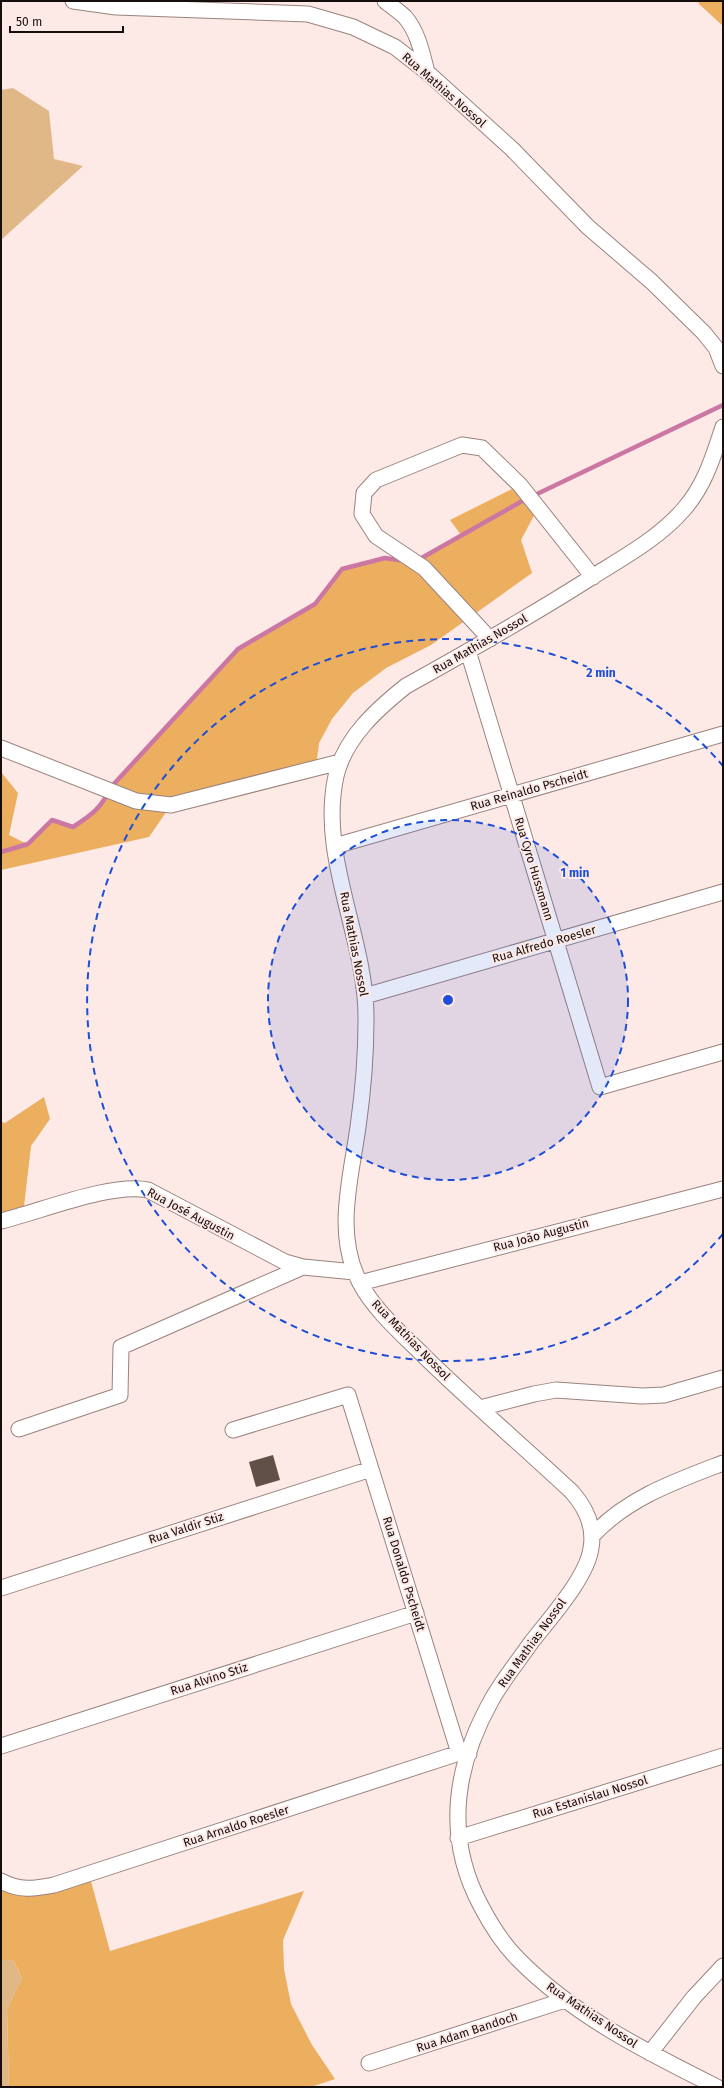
<svg xmlns="http://www.w3.org/2000/svg" width="724" height="2088" font-family="'Fira Sans',sans-serif">
  <style>
    .green { fill: #e0b887 }
    .forest { fill: #ecae5f }
    .lines { fill: none; stroke-linecap: round; stroke-linejoin: round }
    .stream { stroke: #cc76a4; stroke-width: 4.5 }
    .building { fill: #615046 }
    .minor-casing { stroke: #99837f; stroke-width: 17 }
    .minor { stroke: #fff; stroke-width: 15 }
    .ring { fill: none; stroke: #1d4ed8; stroke-width: 2; stroke-dasharray: 7 5 }
    .labels { text-anchor: middle; dominant-baseline: central; stroke-width: 4; stroke-linejoin: round; paint-order: stroke }
    .street-label { font-size: 12px; fill: #160e0d; stroke: #fde9e5 }
    .centre { fill: #1d4ed8; stroke: #fde9e5; stroke-width: 2 }
    .ring-label { font-size: 12px; text-anchor: middle; font-weight: bold; fill: #1d4ed8; stroke: #fde9e5; stroke-width: 4; stroke-linejoin: round; paint-order: stroke }
  </style>
  <rect width="100%" height="100%" fill="#fde9e5"/>
  <!-- green -->
  <path class="green" d="M 13,88 L 49,111 L 54,159 L 83,166 L 1,240 L 1,90 Z
    M 1,1960 L 13,1960 L 22,1978 L 7,2009 L 9,2087 L 1,2087 Z"/>
  <!-- forest -->
  <path class="forest" d="M 698,1 L 723,1 L 723,26 L 699,4 Z
    M 520,485 L 538,508 L 521,540 L 532,573 L 431,645 L 386,668 L 353,693 L 332,719 L 319,743 L 316,768 L 171,805 L 149,837 L 1,870 L 1,772 L 18,793 L 9,835 L 27,844 L 52,820 L 73,827 C 93,814 101,808 112,786 L 238,649 L 315,604 L 342,569 L 385,558 L 413,562 L 461,535 L 450,520 Z
    M 44,1097 L 50,1119 L 31,1146 L 23,1215 L 1,1221 L 1,1122 L 5,1123 Z
    M 89,1874 L 110,1951 L 304,1891 L 283,1940 L 284,1969 L 291,2004 L 312,2045 L 335,2079 L 311,2087 L 9,2087 L 7,2009 L 22,1978 L 13,1960 L 1,1960 L 1,1881 L 10,1886 Z"/>
  <g class="lines">
    <!-- stream -->
    <path class="stream" d="M 537,494 L 723,405
      M 418,560 L 524,500
      M 1,852 L 28,844 L 52,820 L 73,827 C 93,814 101,808 112,786 L 238,649 L 315,604 L 342,569 L 385,558 L 405,561"/>
  </g>
  <!-- building -->
  <path class="building" d="M 273,1455 L 280,1480 L 256,1487 L 249,1462 Z"/>
  <g class="lines">
    <defs>
      <path id="minor" d="M 73,1 L 116,7 L 308,14 L 353,27 L 395,47 L 427,72 L 512,149 L 588,227 L 652,282 L 704,333 L 716,348 L 723,366
        M 385,1 C 391,6 399,11 405,17 C 418,32 422,53 427,72
        M 490,639 L 424,568 L 376,536 L 362,514 L 364,493 L 376,480 L 462,445 L 482,448 L 520,485 L 593,577
        M 468,651 L 600,1087 L 723,1052
        M 1,748 L 136,801 L 171,805 L 340,762
        M 335,846 L 723,734
        M 365,996 L 723,892
        M 1,1221 C 39,1212 112,1182 148,1190 L 285,1262 L 303,1267 L 355,1272
        M 360,1283 L 723,1189
        M 480,1408 L 534,1394 L 556,1390 L 642,1396 L 664,1395 L 723,1378
        M 19,1429 L 120,1395 L 121,1347 L 303,1267
        M 233,1430 L 348,1395 L 459,1753
        M 592,1536 C 627,1498 676,1481 723,1463
        M 1,1588 L 371,1469
        M 1,1746 L 416,1613
        M 458,1838 L 723,1756
        M 1,1881 C 19,1891 34,1889 54,1885 L 459,1753 L 469,1754
        M 650,2053 L 694,1997 L 723,1966
        M 369,2063 L 565,2000
        M 717,2087 C 647,2052 574,2016 518,1959 C 503,1944 491,1925 481,1906 C 444,1837 454,1768 491,1701 C 502,1681 517,1663 530,1644 C 549,1619 587,1578 591,1548 C 595,1526 586,1508 572,1492 C 523,1446 472,1403 424,1356 C 402,1334 375,1311 360,1283 C 334,1234 351,1178 358,1127 C 363,1092 366,1056 366,1020 C 367,939 318,857 336,776 C 345,738 376,710 406,686 C 469,651 531,616 592,577 C 624,557 659,538 684,509 C 705,485 713,457 723,427"/>
    </defs>
    <!-- minor casing -->
    <use href="#minor" class="minor-casing"/>
    <!-- minor -->
    <use href="#minor" class="minor"/>
  </g>
  <!-- distance rings -->
  <circle cx="448" cy="1000" r="180" fill="#1d4ed8" fill-opacity=".12"/>
  <g class="ring">
    <circle cx="448" cy="1000" r="180"/>
    <path d="M723 1234A361 361 0 1 1 723 766"/>
  </g>
  <g class="labels">
    <!-- street labels -->
    <g class="street-label">
      <text transform="translate(444 90) rotate(41)">Rua Mathias Nossol</text>
      <text transform="translate(480 644) rotate(-30)">Rua Mathias Nossol</text>
      <text transform="translate(529 790) rotate(-16)">Rua Reinaldo Pscheidt</text>
      <text transform="translate(534 869) rotate(73)">Rua Cyro Hussmann</text>
      <text transform="translate(354 944) rotate(79)">Rua Mathias Nossol</text>
      <text transform="translate(544 944) rotate(-16)">Rua Alfredo Roesler</text>
      <text transform="translate(191 1214) rotate(28)">Rua José Augustin</text>
      <text transform="translate(541 1235) rotate(-15)">Rua João Augustin</text>
      <text transform="translate(411 1340) rotate(46)">Rua Mathias Nossol</text>
      <text transform="translate(186 1528) rotate(-18)">Rua Valdir Stiz</text>
      <text transform="translate(404 1574) rotate(73)">Rua Donaldo Pscheidt</text>
      <text transform="translate(532 1643) rotate(-54)">Rua Mathias Nossol</text>
      <text transform="translate(209 1679) rotate(-18)">Rua Alvino Stiz</text>
      <text transform="translate(590 1797) rotate(-17)">Rua Estanislau Nossol</text>
      <text transform="translate(236 1826) rotate(-18)">Rua Arnaldo Roesler</text>
      <text transform="translate(592 2015) rotate(34)">Rua Mathias Nossol</text>
      <text transform="translate(467 2032) rotate(-18)">Rua Adam Bandoch</text>
    </g>
  </g>
  <circle cx="448" cy="1000" r="6" class="centre"/>
  <g class="ring-label">
    <text x="601" y="677">2 min</text>
    <text x="575" y="877">1 min</text>
  </g>
  <!-- border -->
  <rect width="724" height="2088" fill="none" stroke="#160e0d" stroke-width="4"/>
  <!-- scale -->
  <path d="M10 26v6h113v-6" fill="none" stroke="#160e0d" stroke-width="2"/>
  <text x="16" y="26" font-size="12" fill="#160e0d" stroke="#fde9e5" stroke-width="3" paint-order="stroke">50 m</text>
</svg>
